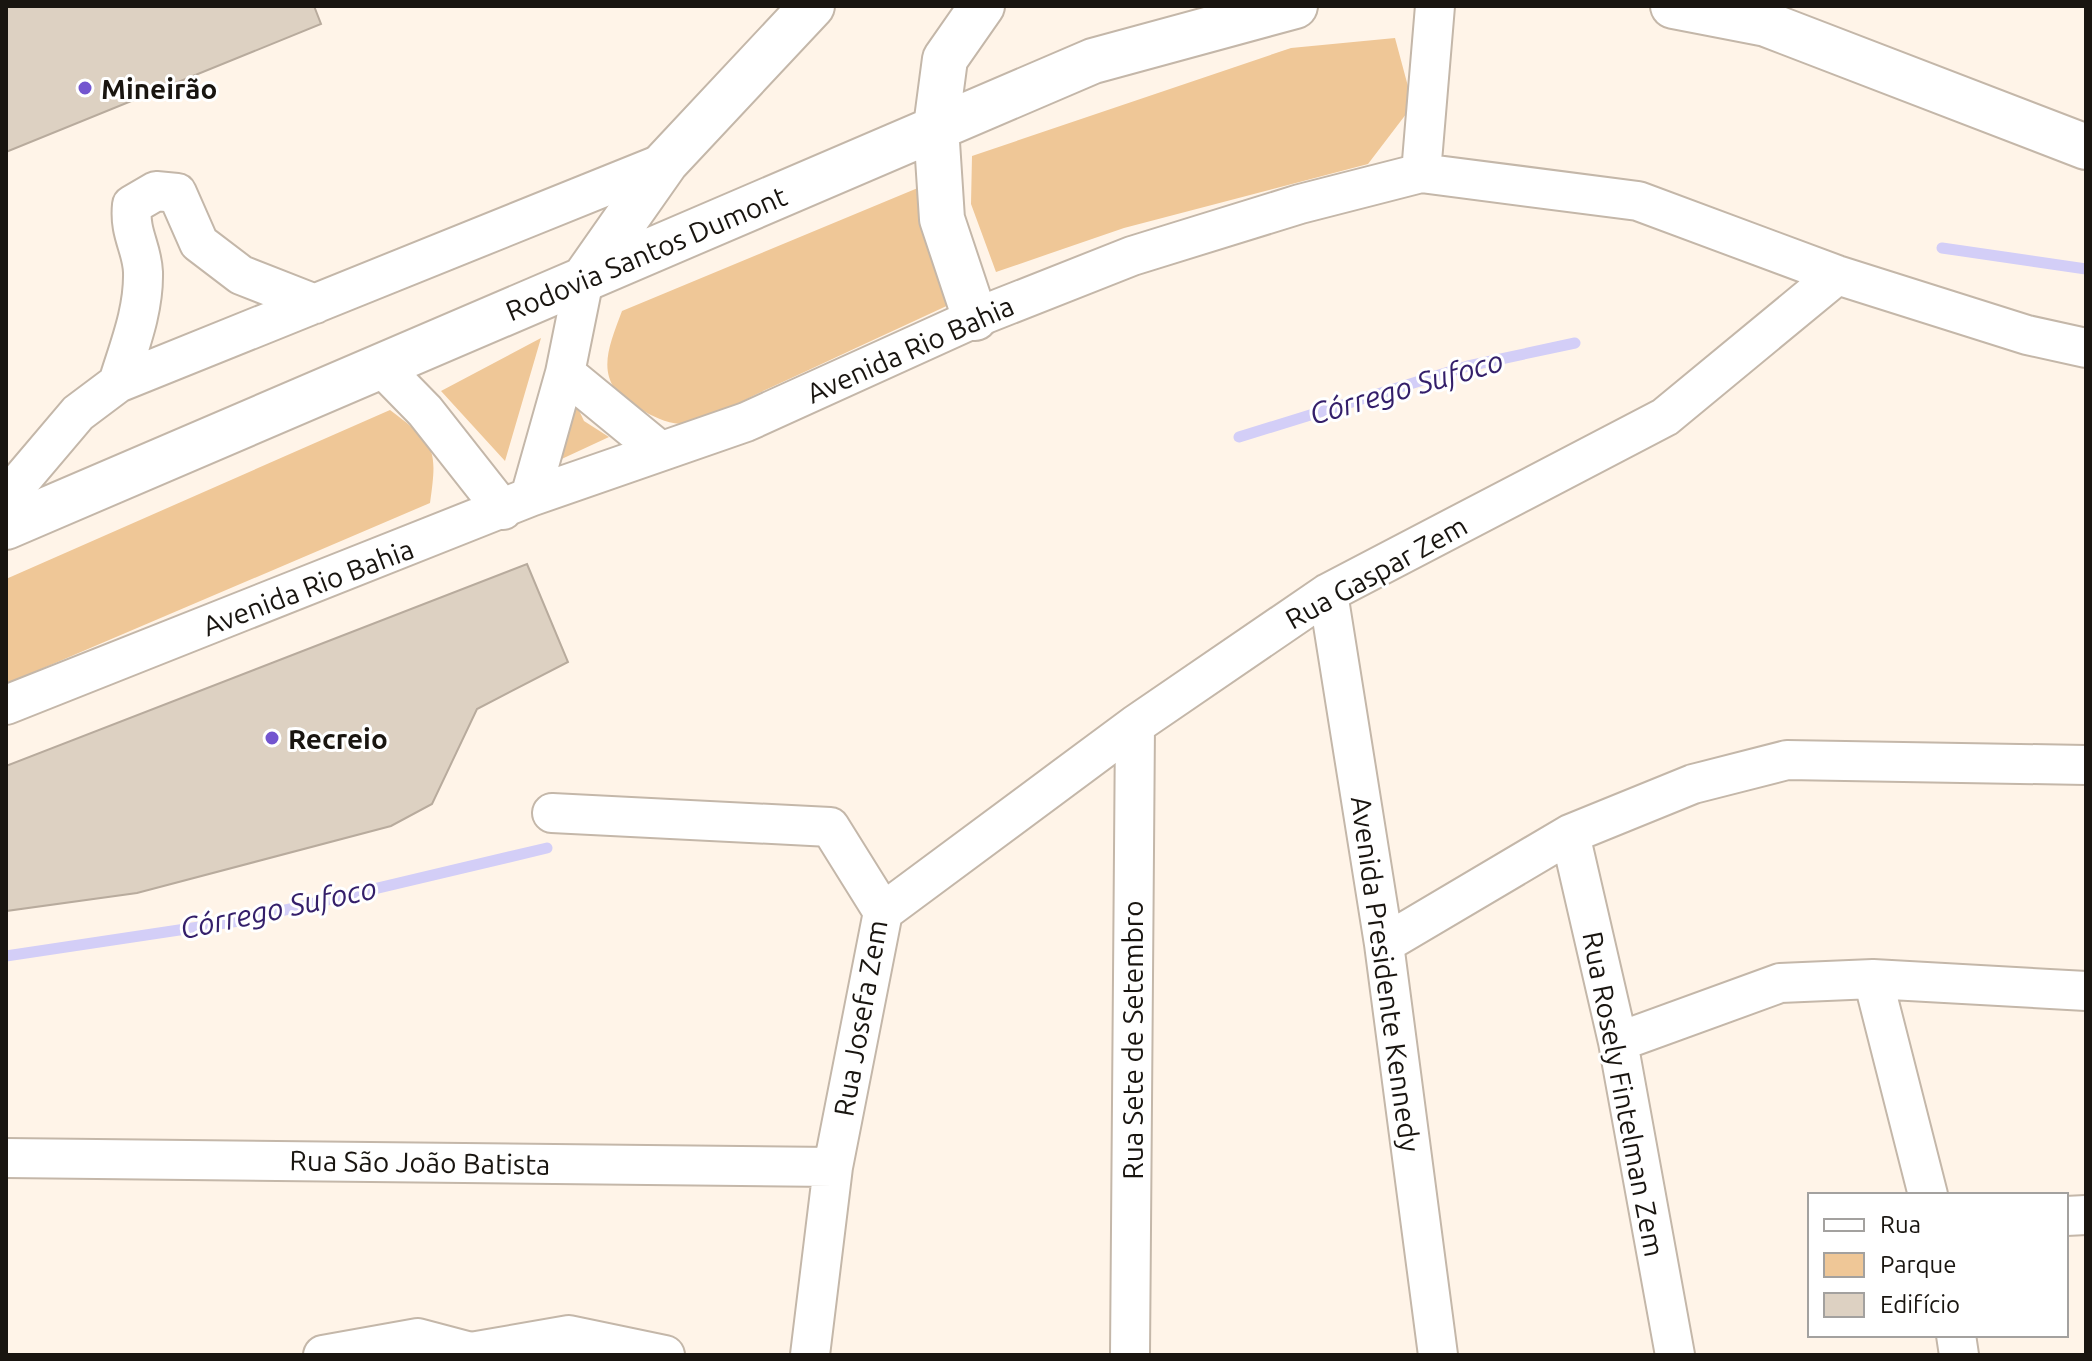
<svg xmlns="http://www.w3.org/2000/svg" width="2092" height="1361" font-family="Ubuntu,sans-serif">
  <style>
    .green { fill: #efc797 }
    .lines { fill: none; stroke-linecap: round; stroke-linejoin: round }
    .stream { stroke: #d3cef7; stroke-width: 11 }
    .building { fill: #ddd1c2; stroke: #b8ab9d; stroke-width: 2 }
    .minor-casing { stroke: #c4b7a9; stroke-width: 42 }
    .highway-casing { stroke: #c4b7a9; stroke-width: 48 }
    .minor { stroke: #fff; stroke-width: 38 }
    .highway { stroke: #fff; stroke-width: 44 }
    .poi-dot { fill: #7355cf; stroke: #fff; stroke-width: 3 }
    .labels { text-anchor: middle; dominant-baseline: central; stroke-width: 6; stroke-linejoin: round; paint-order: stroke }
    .poi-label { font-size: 28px; font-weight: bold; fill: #191510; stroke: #fff; text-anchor: start }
    .street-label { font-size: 28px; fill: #191510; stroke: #fff }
    .water-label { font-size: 30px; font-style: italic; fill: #341f6a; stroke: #fff }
  </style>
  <rect width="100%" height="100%" fill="#fff4e8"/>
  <!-- green -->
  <path class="green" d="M 1395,38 L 1413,105 L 1368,164 L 1124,228 L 996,272 L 971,204 L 972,156 L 1291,48 Z
    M 925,185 L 953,303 C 888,333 824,363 759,393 C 741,402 699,425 680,424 C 666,423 652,416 640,409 C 593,384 606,353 622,311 Z
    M 541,338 L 505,461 L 441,391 Z
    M 575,402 L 584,421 L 609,437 L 553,463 Z
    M 390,410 C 435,444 438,447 430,503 L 6,684 L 6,579 Z"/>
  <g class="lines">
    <!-- stream -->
    <path class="stream" d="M 1942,248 L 2086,269
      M 1239,437 L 1468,366 L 1575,343
      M 6,956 L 239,921 L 547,848"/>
  </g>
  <!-- building -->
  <path class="building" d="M 6,6 L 314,6 L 321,24 L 6,152 Z
    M 527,564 L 568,662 L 477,709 L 432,804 L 391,826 L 137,893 L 6,911 L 6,766 Z"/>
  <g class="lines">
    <defs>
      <path id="minor" d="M 1421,173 L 1435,6
        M 380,365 L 425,411 L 503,510
        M 565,373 L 660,451
        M 118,383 C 129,347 144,311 143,272 C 142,247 129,234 132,205 L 156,191 L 177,193 L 199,243 L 241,275 L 315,304
        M 530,497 L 565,373 L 584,279
        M 6,498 L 78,413 L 118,383 L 666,162
        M 1328,593 L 1384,944 L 1438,1355
        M 6,705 L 530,497 L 746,422 L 975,318 L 1132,256 L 1300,204 L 1421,173 L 1638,201 L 1837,275 L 2027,335 L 2086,348
        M 552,813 L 830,827 L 883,912 L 833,1167 L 810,1355
        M 1570,834 L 1618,1042 L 1675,1355
        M 883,912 L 1135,725 L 1328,593 L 1665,417 L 1837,275
        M 1384,944 L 1570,834 L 1693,784 L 1787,760 L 2086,765
        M 1873,979 L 1928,1195
        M 1618,1042 L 1780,983 L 1873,979 L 2086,991
        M 6,1158 L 833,1167
        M 2066,1216 L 2086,1215
        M 1956,1335 L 1959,1355
        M 323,1355 L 418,1338 L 471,1352 L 569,1335 L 665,1355
        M 1130,1355 L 1135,725"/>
      <path id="highway" d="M 1673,6 L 1766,24 L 2086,147
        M 584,279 L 666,162 L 812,6
        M 975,318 L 942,219 L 936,127 L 945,59 L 982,6
        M 6,527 L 1093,61 L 1295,6"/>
    </defs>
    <!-- minor casing -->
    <use href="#minor" class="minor-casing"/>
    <!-- highway casing -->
    <use href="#highway" class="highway-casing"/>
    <!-- minor -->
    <use href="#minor" class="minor"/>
    <!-- highway -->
    <use href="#highway" class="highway"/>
  </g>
  <!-- markers -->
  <g class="poi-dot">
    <circle cx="85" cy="88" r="8"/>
    <circle cx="272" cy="738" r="8"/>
  </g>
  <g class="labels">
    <!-- poi labels -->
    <g class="poi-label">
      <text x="101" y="88">Mineirão</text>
      <text x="288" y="738">Recreio</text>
    </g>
    <!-- street labels -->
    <g class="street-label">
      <text transform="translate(646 253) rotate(-23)">Rodovia Santos Dumont</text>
      <text transform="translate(910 349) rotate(-24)">Avenida Rio Bahia</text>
      <text transform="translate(1376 572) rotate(-29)">Rua Gaspar Zem</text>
      <text transform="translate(308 587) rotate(-21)">Avenida Rio Bahia</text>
      <text transform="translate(1386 974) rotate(82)">Avenida Presidente Kennedy</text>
      <text transform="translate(860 1018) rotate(-80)">Rua Josefa Zem</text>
      <text transform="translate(1132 1040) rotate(-90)">Rua Sete de Setembro</text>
      <text transform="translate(1624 1094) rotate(79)">Rua Rosely Fintelman Zem</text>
      <text transform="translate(420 1162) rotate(1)">Rua São João Batista</text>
    </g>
    <!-- water labels -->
    <g class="water-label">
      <text transform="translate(1406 387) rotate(-16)">Córrego Sufoco</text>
      <text transform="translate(278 908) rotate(-12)">Córrego Sufoco</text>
    </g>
  </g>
  <!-- border -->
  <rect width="2092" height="1361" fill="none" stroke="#191510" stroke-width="16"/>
  <!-- legend -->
  <rect x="1808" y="1193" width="260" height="144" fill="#ffffff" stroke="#a3a19f" stroke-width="2"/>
  <rect x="1824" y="1219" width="40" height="12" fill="#ffffff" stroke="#a3a19f" stroke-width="2"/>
  <text x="1880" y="1233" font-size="24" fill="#191510">Rua</text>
  <rect x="1824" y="1253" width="40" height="24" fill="#efc797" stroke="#a3a19f" stroke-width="2"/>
  <text x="1880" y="1273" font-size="24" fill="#191510">Parque</text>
  <rect x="1824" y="1293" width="40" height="24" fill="#ddd1c2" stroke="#a3a19f" stroke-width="2"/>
  <text x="1880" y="1313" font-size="24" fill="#191510">Edifício</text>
</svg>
